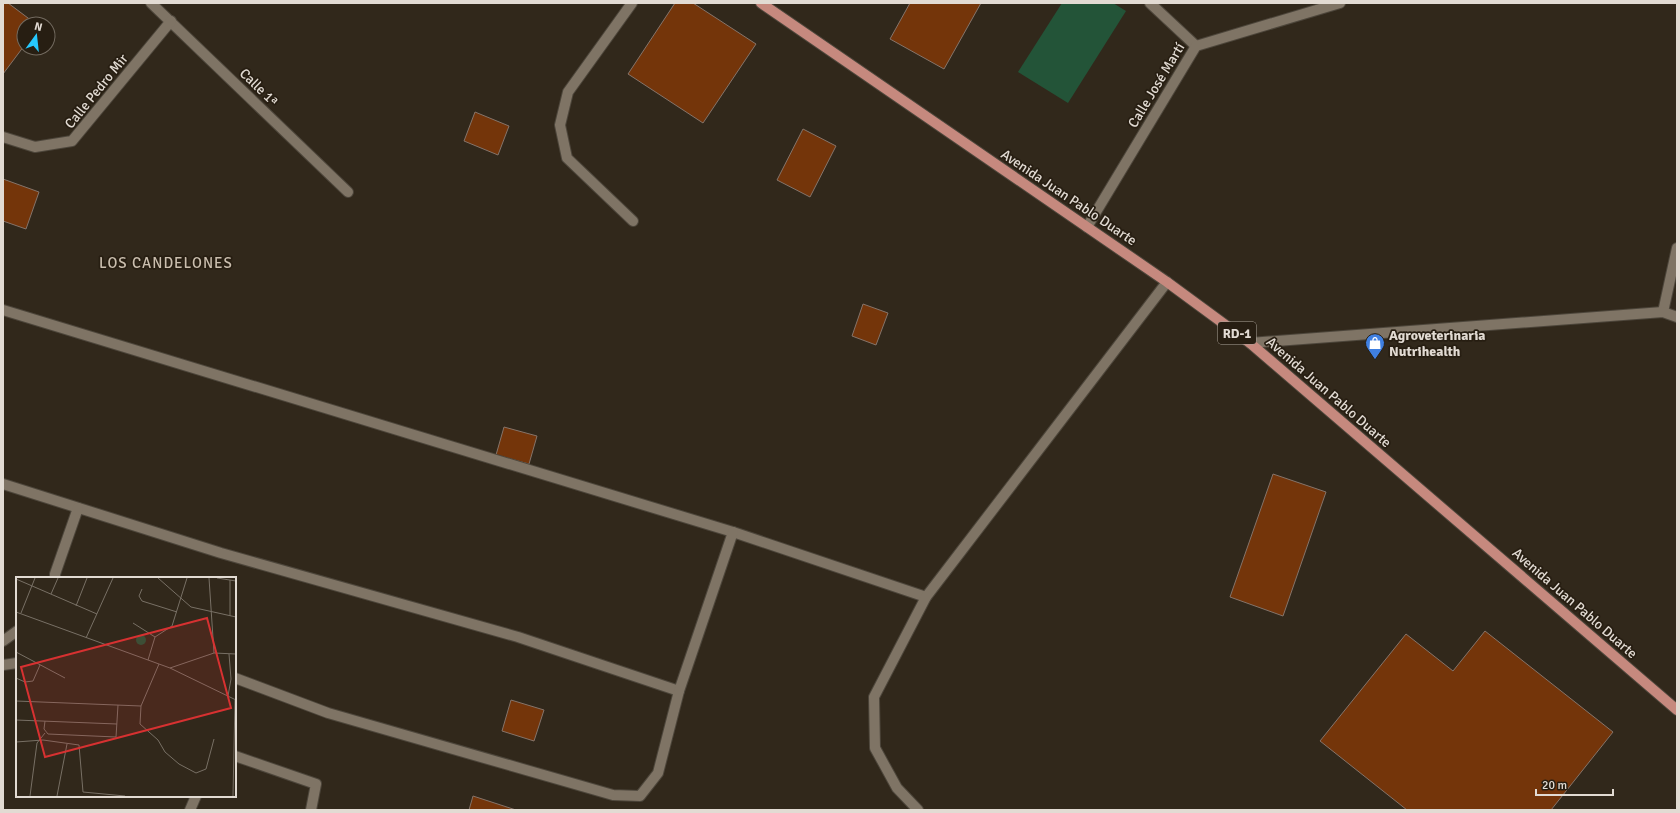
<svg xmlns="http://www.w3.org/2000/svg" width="1680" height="813" viewBox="0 0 1680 813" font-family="Signika,sans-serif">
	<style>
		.green { fill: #235438 }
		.building { fill: #74350a; stroke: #85746a }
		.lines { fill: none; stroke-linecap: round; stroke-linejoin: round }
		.service-casing { stroke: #4d463b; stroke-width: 12 }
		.minor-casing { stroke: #4d463b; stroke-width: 12 }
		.primary-casing { stroke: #4d463b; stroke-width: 12 }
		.service { stroke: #7f7465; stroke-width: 10 }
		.minor { stroke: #7f7465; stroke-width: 10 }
		.primary { stroke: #c6897e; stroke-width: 10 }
		.labels { text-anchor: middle; stroke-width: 3.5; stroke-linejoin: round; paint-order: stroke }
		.shield { fill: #271e12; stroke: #aaa299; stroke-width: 1 }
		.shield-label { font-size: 13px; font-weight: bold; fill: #e2dbd3 }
		.street-label { font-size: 14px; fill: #e2dbd3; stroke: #271e12 }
		.poi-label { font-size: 14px; font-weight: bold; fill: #e2dbd3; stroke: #271e12; text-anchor: start }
		.neighbourhood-label { font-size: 15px; letter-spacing: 1px; fill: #cabeae; stroke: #271e12 }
		.inset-road { fill: none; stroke: #787065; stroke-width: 1 }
		.view { fill: #d73131; fill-opacity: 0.15; stroke: #d73131; stroke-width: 2 }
		.inset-edge { fill: none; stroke: #e2dbd3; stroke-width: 2 }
	</style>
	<rect width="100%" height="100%" fill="#31281b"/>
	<path class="green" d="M1062,3H1113L1126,11L1068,103L1018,72Z"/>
	<g class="building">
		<path d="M3,3H8L36,24H24V46L3,74Z"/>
		<path d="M675,3H693L756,44L703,123L628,74Z"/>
		<path d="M910,3H981L944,69L890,39Z"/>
		<path d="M475,112L509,126L498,155L464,141Z"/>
		<path d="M803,129L836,146L810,197L777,180Z"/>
		<path d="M3,179L39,192L26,229L3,221Z"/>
		<path d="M863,304L888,313L876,345L852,336Z"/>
		<path d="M504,427L537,436L529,464L496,455Z"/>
		<path d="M1273,474L1326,492L1283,616L1230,597Z"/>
		<path d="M1485,631L1613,732L1551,810H1407L1320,741L1406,634L1453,671Z"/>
		<path d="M511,700L544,710L534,741L502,731Z"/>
		<path d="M473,796L516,810H469Z"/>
	</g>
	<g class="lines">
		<g class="service-casing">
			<path id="service" d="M632,3L568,92L560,125L567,158L633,221"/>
		</g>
		<g class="minor-casing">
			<g id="minor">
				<path d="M151,3L348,192"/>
				<path d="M1150,3L1196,46"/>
				<path d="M3,137L35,147L72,141L171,21"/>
				<path d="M1087,227L1196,46L1340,3"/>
				<path d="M3,310L733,532L926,597"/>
				<path d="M1663,312L1677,248"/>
				<path d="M1250,343L1663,312L1677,317"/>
				<path d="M3,484L221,553L518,637L679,691"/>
				<path d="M55,578V574L78,508"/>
				<path d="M3,641L17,631"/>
				<path d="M3,665L17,663"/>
				<path d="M235,678L328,713L613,795L640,796L658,773L679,691L733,532"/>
				<path d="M235,756L316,784L311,810"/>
				<path d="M190,810L196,796"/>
				<path d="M918,810L897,788L875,748L874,697L926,597L1167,282"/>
			</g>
		</g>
		<g class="primary-casing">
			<path id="primary" d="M761,3L1167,282L1250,343L1677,710"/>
		</g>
		<use href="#service" class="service"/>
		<use href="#minor" class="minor"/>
		<use href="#primary" class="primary"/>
	</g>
	<defs>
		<g id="shop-pin" transform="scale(1)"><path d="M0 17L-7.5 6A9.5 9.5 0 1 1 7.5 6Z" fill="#3f7fe0" stroke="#271e12"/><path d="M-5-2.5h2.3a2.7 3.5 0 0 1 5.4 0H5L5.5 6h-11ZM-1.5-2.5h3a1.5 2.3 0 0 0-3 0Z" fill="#fff"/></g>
	</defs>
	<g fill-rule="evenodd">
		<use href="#shop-pin" x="1375" y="343"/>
	</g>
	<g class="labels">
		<rect class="shield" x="1218" y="322" width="38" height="22" rx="3"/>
		<g class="shield-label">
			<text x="1237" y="338">RD-1</text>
		</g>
		<g class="street-label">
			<text transform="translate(1156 85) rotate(-59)" y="5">Calle José Martí</text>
			<text transform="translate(259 87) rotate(44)" y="5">Calle 1ª</text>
			<text transform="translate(96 91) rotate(-51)" y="5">Calle Pedro Mir</text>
			<text transform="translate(1069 197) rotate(34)" y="5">Avenida Juan Pablo Duarte</text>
			<text transform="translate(1329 392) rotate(41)" y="5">Avenida Juan Pablo Duarte</text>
			<text transform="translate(1575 603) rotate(41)" y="5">Avenida Juan Pablo Duarte</text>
		</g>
		<g class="poi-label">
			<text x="1389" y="340">Agroveterinaria<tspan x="1389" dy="16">Nutrihealth</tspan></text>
		</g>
		<g class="neighbourhood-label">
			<text x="166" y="268">LOS CANDELONES</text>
		</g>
	</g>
	<g transform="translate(16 577)">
		<rect width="220" height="220" fill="#31281b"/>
		<path d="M120 63a5 5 0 1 1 10 0a5 5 0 1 1-10 0Z" fill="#235438"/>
		<path class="inset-road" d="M142,1L175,30L220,40M193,1L198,76M201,1L220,4M0,2L81,37M214,3V39M126,12L123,19L126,24L161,35M35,17L42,1M60,29L71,1M0,35L154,91L220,123M5,36L19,1M117,46L139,60M70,61L97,1M0,75L49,101M132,83L139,60L156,49L171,1M143,87L125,129L124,147L142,163L149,175L163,187L180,196L190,192L198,162M154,91L198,76L220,77M0,101L9,105L17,104L24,88M212,119L215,102L213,77M0,124L125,129M0,143L101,147M29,144L28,152L32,157L100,160L102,128M0,165L27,163L63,168L67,215L109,219M14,219L21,166L29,156M41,219L51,167M217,219L219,123"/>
		<path class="view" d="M191,41L215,131L29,180L5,90Z"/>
		<rect width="220" height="220" class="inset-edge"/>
	</g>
	<rect width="1680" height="813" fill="none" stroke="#e2dbd3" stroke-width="8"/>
	<g transform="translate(36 36) rotate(15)"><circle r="19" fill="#271e12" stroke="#726a5f"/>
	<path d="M0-3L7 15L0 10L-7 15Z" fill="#26c8fe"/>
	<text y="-6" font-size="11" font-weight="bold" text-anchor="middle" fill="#e2dbd3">N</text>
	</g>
	<path d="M1536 789v6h77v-6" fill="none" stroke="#e2dbd3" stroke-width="2"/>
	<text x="1542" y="789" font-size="12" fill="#e2dbd3" stroke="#271e12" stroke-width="3" paint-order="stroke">20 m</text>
</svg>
